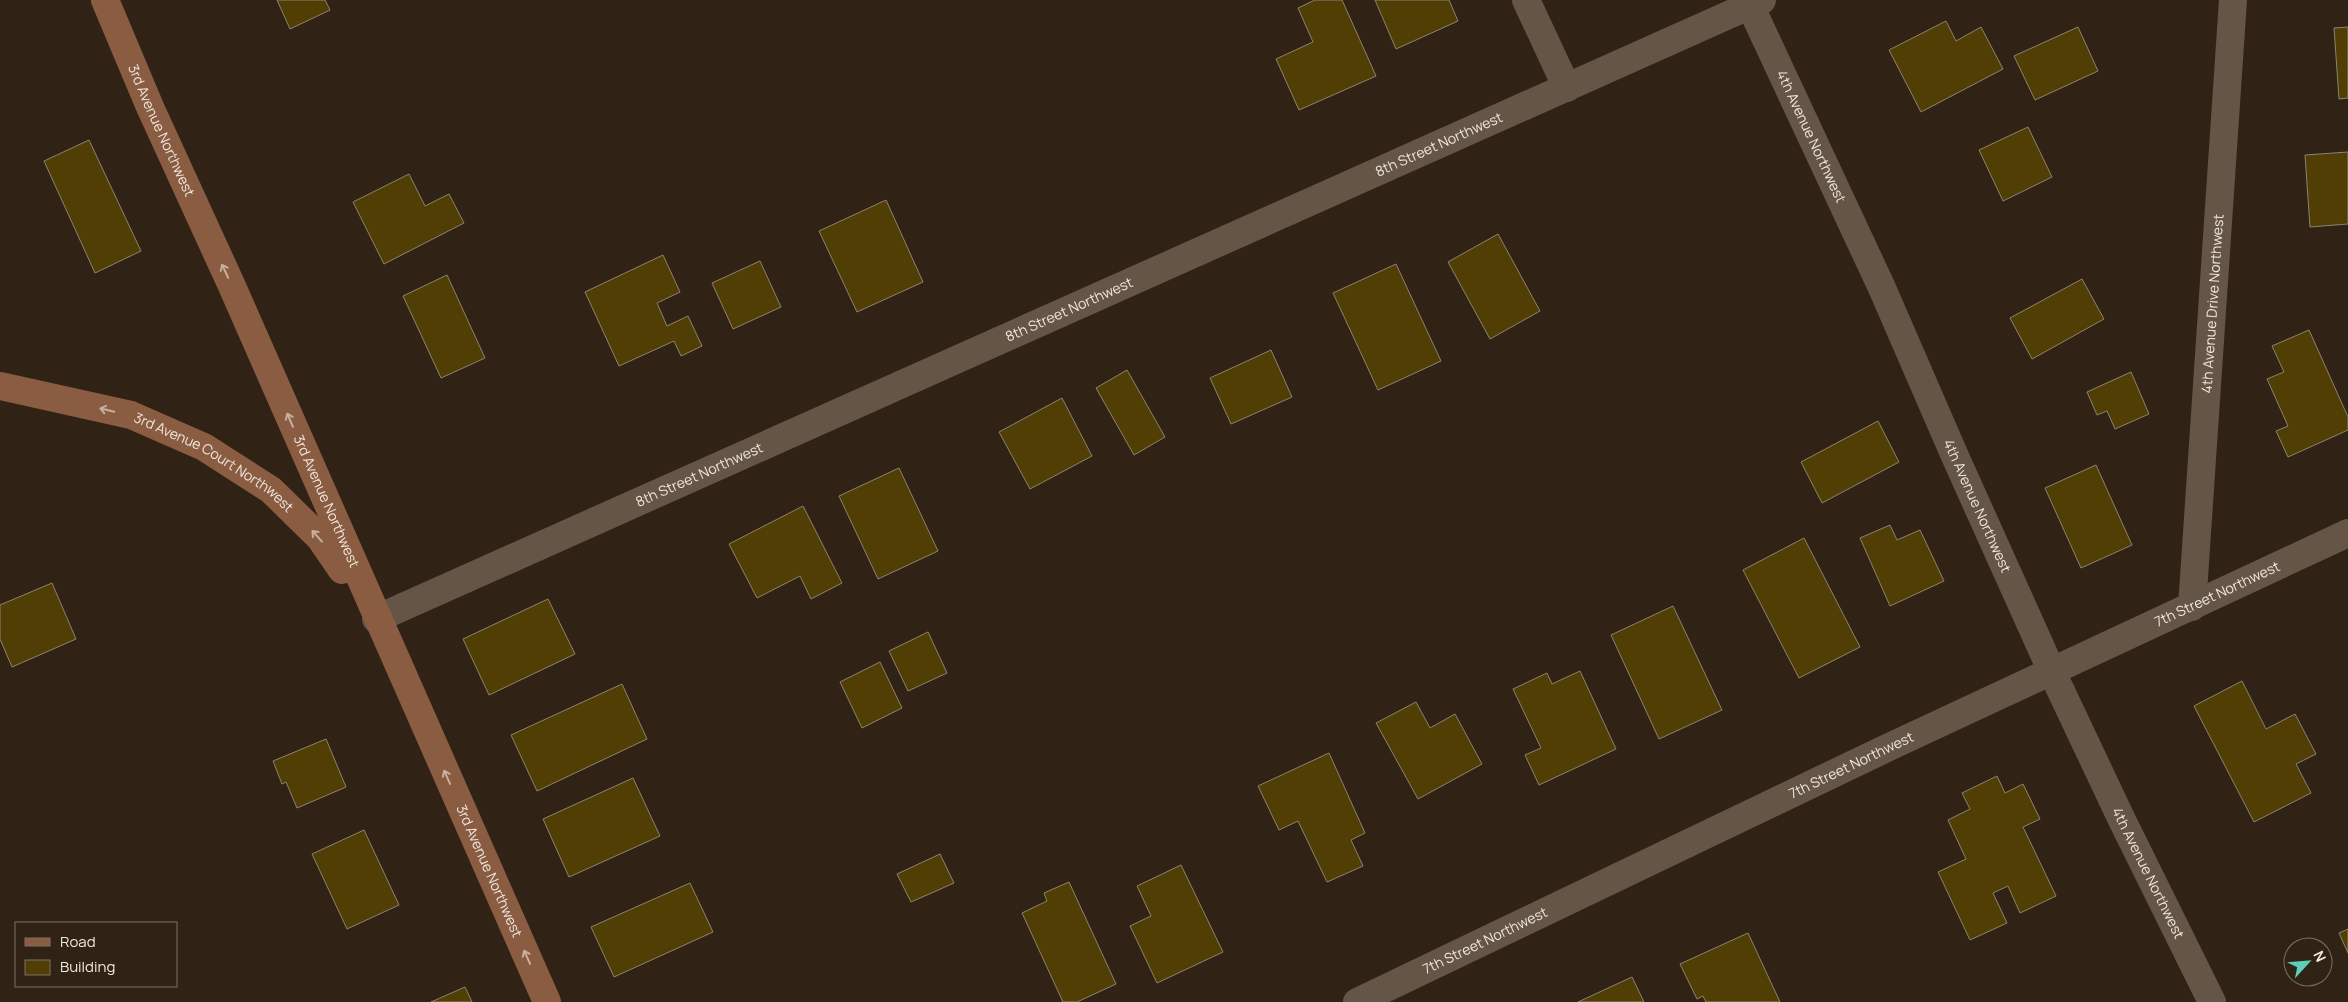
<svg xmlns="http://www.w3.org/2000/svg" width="2348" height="1002" viewBox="0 0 2348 1002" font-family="Manrope,sans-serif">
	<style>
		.building { fill: #503e04; stroke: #8b8470 }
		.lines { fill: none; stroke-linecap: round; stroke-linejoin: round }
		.minor { stroke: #645547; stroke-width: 28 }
		.secondary { stroke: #8a5c42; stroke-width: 28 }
		.oneway { stroke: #c7af9f }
		.labels { text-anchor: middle; stroke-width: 4.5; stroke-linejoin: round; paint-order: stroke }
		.street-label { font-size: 14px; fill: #efe6dd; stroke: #302316 }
	</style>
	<rect width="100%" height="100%" fill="#302316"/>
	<g class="building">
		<path d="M277,0H325L330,10L290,29Z"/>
		<path d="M1315,0H1342L1376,76L1299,110L1276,59L1313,42L1298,8Z"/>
		<path d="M1375,0H1449L1458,21L1396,49Z"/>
		<path d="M1946,21L1956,41L1981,27L2003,69L1921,112L1889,50Z"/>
		<path d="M2078,27L2098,71L2035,100L2014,56Z"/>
		<path d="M2348,27V98L2339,99L2334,28Z"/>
		<path d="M2028,127L2052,177L2003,201L1979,150Z"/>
		<path d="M89,140L141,251L95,273L44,161Z"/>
		<path d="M2348,152V224L2310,227L2305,155Z"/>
		<path d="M409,174L425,206L449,194L464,223L384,264L353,202Z"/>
		<path d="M886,200L923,282L857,312L819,231Z"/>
		<path d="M1498,234L1540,311L1490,339L1448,262Z"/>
		<path d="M663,255L680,292L657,303L667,326L688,316L702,346L681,356L674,341L619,366L585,292Z"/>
		<path d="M760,261L781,307L733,329L712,283Z"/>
		<path d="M1396,264L1441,361L1378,390L1333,293Z"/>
		<path d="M447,275L485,358L441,378L403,296Z"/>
		<path d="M2082,279L2104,319L2032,359L2010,318Z"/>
		<path d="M2309,330L2348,417V430L2288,457L2276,431L2288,426L2267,379L2284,372L2272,346Z"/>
		<path d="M1271,350L1292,397L1231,424L1210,378Z"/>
		<path d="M1127,370L1165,437L1134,455L1096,388Z"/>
		<path d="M2131,372L2149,414L2115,429L2107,411L2097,415L2087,392Z"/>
		<path d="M1062,398L1092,456L1030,489L999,432Z"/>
		<path d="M1878,421L1899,462L1822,503L1801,462Z"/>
		<path d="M2096,465L2132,545L2081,568L2045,488Z"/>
		<path d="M899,468L938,551L878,579L839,496Z"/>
		<path d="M803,506L842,583L811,599L800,576L757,598L729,544Z"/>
		<path d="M1890,525L1897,540L1920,530L1944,581L1890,606L1860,538Z"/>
		<path d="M1804,538L1860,647L1799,678L1743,570Z"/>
		<path d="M52,583L76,639L12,667L0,639V605Z"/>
		<path d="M548,599L575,654L489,695L463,639Z"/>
		<path d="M1673,606L1722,710L1659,739L1611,635Z"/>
		<path d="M928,632L947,673L908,691L889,651Z"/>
		<path d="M880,662L902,708L862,728L840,682Z"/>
		<path d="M1580,671L1616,749L1539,785L1525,755L1541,748L1513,689L1547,673L1552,684Z"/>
		<path d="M2242,681L2266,729L2295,714L2316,754L2296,764L2311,793L2254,822L2194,706Z"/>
		<path d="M622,684L647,739L537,791L511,735Z"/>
		<path d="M1416,702L1430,728L1455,714L1482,764L1418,799L1376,723Z"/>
		<path d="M326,739L346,787L297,808L286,782L282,784L273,761Z"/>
		<path d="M1329,753L1365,833L1351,840L1363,866L1327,882L1298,821L1279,830L1258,786Z"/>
		<path d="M1997,776L2005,793L2023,784L2040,819L2023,827L2056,896L2020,913L2008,886L1993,893L2007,923L1970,940L1938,872L1966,859L1948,820L1970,809L1962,793Z"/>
		<path d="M633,778L660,836L569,877L543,819Z"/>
		<path d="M364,830L399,905L347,929L312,854Z"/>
		<path d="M940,854L954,883L911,902L897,874Z"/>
		<path d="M1181,865L1223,952L1157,983L1130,926L1151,916L1137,886Z"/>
		<path d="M1069,882L1116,984L1077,1002H1063L1022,913L1047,901L1044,893Z"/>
		<path d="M690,883L713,932L614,977L591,927Z"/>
		<path d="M2348,929V953L2339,933Z"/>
		<path d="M1748,933L1780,1002H1706L1703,996L1697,999L1680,964Z"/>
		<path d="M1632,977L1644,1002H1578Z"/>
		<path d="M465,987L472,1002H431Z"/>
	</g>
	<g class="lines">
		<g class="minor">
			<path d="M1526,0L1567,88"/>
			<path id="s1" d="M1750,5L1882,288L1954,454L2052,672L2121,818L2212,1002"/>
			<path id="s2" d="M2192,607L2233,0"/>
			<path id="s3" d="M376,619L1762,0"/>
			<path id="s4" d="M1357,1002L1889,747L2348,533"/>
		</g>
		<g class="secondary">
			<path id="s5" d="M105,0L150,107L231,284L547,1002"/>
			<path id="s6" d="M0,386L131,415L204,447L271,490L320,538L342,570"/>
		</g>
	</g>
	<defs><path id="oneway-shaft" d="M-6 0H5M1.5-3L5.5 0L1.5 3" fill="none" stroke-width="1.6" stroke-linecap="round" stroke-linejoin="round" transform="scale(1.25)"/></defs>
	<g class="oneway">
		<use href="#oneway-shaft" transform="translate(225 271) rotate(-115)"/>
		<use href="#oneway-shaft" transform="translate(107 410) rotate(-167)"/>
		<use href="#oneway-shaft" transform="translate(290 420) rotate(-113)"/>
		<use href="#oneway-shaft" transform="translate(317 536) rotate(-132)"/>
		<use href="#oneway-shaft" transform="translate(447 777) rotate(-114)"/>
		<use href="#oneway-shaft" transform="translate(527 957) rotate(-114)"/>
	</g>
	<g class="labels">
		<g class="street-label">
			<text dy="5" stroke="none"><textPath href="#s5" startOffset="142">3rd Avenue Northwest</textPath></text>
			<text dy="5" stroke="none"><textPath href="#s1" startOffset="145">4th Avenue Northwest</textPath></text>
			<text dy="5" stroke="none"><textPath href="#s3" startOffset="1164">8th Street Northwest</textPath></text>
			<text dy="5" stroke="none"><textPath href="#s2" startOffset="304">4th Avenue Drive Northwest</textPath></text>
			<text dy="5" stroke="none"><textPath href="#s3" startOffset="759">8th Street Northwest</textPath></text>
			<text dy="5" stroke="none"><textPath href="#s6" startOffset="230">3rd Avenue Court Northwest</textPath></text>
			<text dy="5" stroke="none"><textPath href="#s3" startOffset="354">8th Street Northwest</textPath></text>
			<text dy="5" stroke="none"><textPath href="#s5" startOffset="548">3rd Avenue Northwest</textPath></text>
			<text dy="5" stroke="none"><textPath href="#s1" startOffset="550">4th Avenue Northwest</textPath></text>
			<text dy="5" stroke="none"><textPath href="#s4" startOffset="952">7th Street Northwest</textPath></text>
			<text dy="5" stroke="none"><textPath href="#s4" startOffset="548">7th Street Northwest</textPath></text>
			<text dy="5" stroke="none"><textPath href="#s5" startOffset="952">3rd Avenue Northwest</textPath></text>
			<text dy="5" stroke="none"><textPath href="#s1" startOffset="955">4th Avenue Northwest</textPath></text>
			<text dy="5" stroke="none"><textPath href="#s4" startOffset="142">7th Street Northwest</textPath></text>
		</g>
	</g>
	<rect x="15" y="922" width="162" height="65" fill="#302316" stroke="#7c7166"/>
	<rect x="25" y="938" width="25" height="8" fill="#8a5c42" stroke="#7c7166"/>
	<text x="60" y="947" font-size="15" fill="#efe6dd">Road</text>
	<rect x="25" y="960" width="25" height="15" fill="#503e04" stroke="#7c7166"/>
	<text x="60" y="972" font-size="15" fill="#efe6dd">Building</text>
	<g transform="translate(2308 962) rotate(64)"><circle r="24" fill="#302316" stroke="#7c7166"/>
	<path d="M0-4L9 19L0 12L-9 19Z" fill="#5cceba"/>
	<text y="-8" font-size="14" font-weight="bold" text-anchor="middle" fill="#efe6dd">N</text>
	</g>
</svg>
